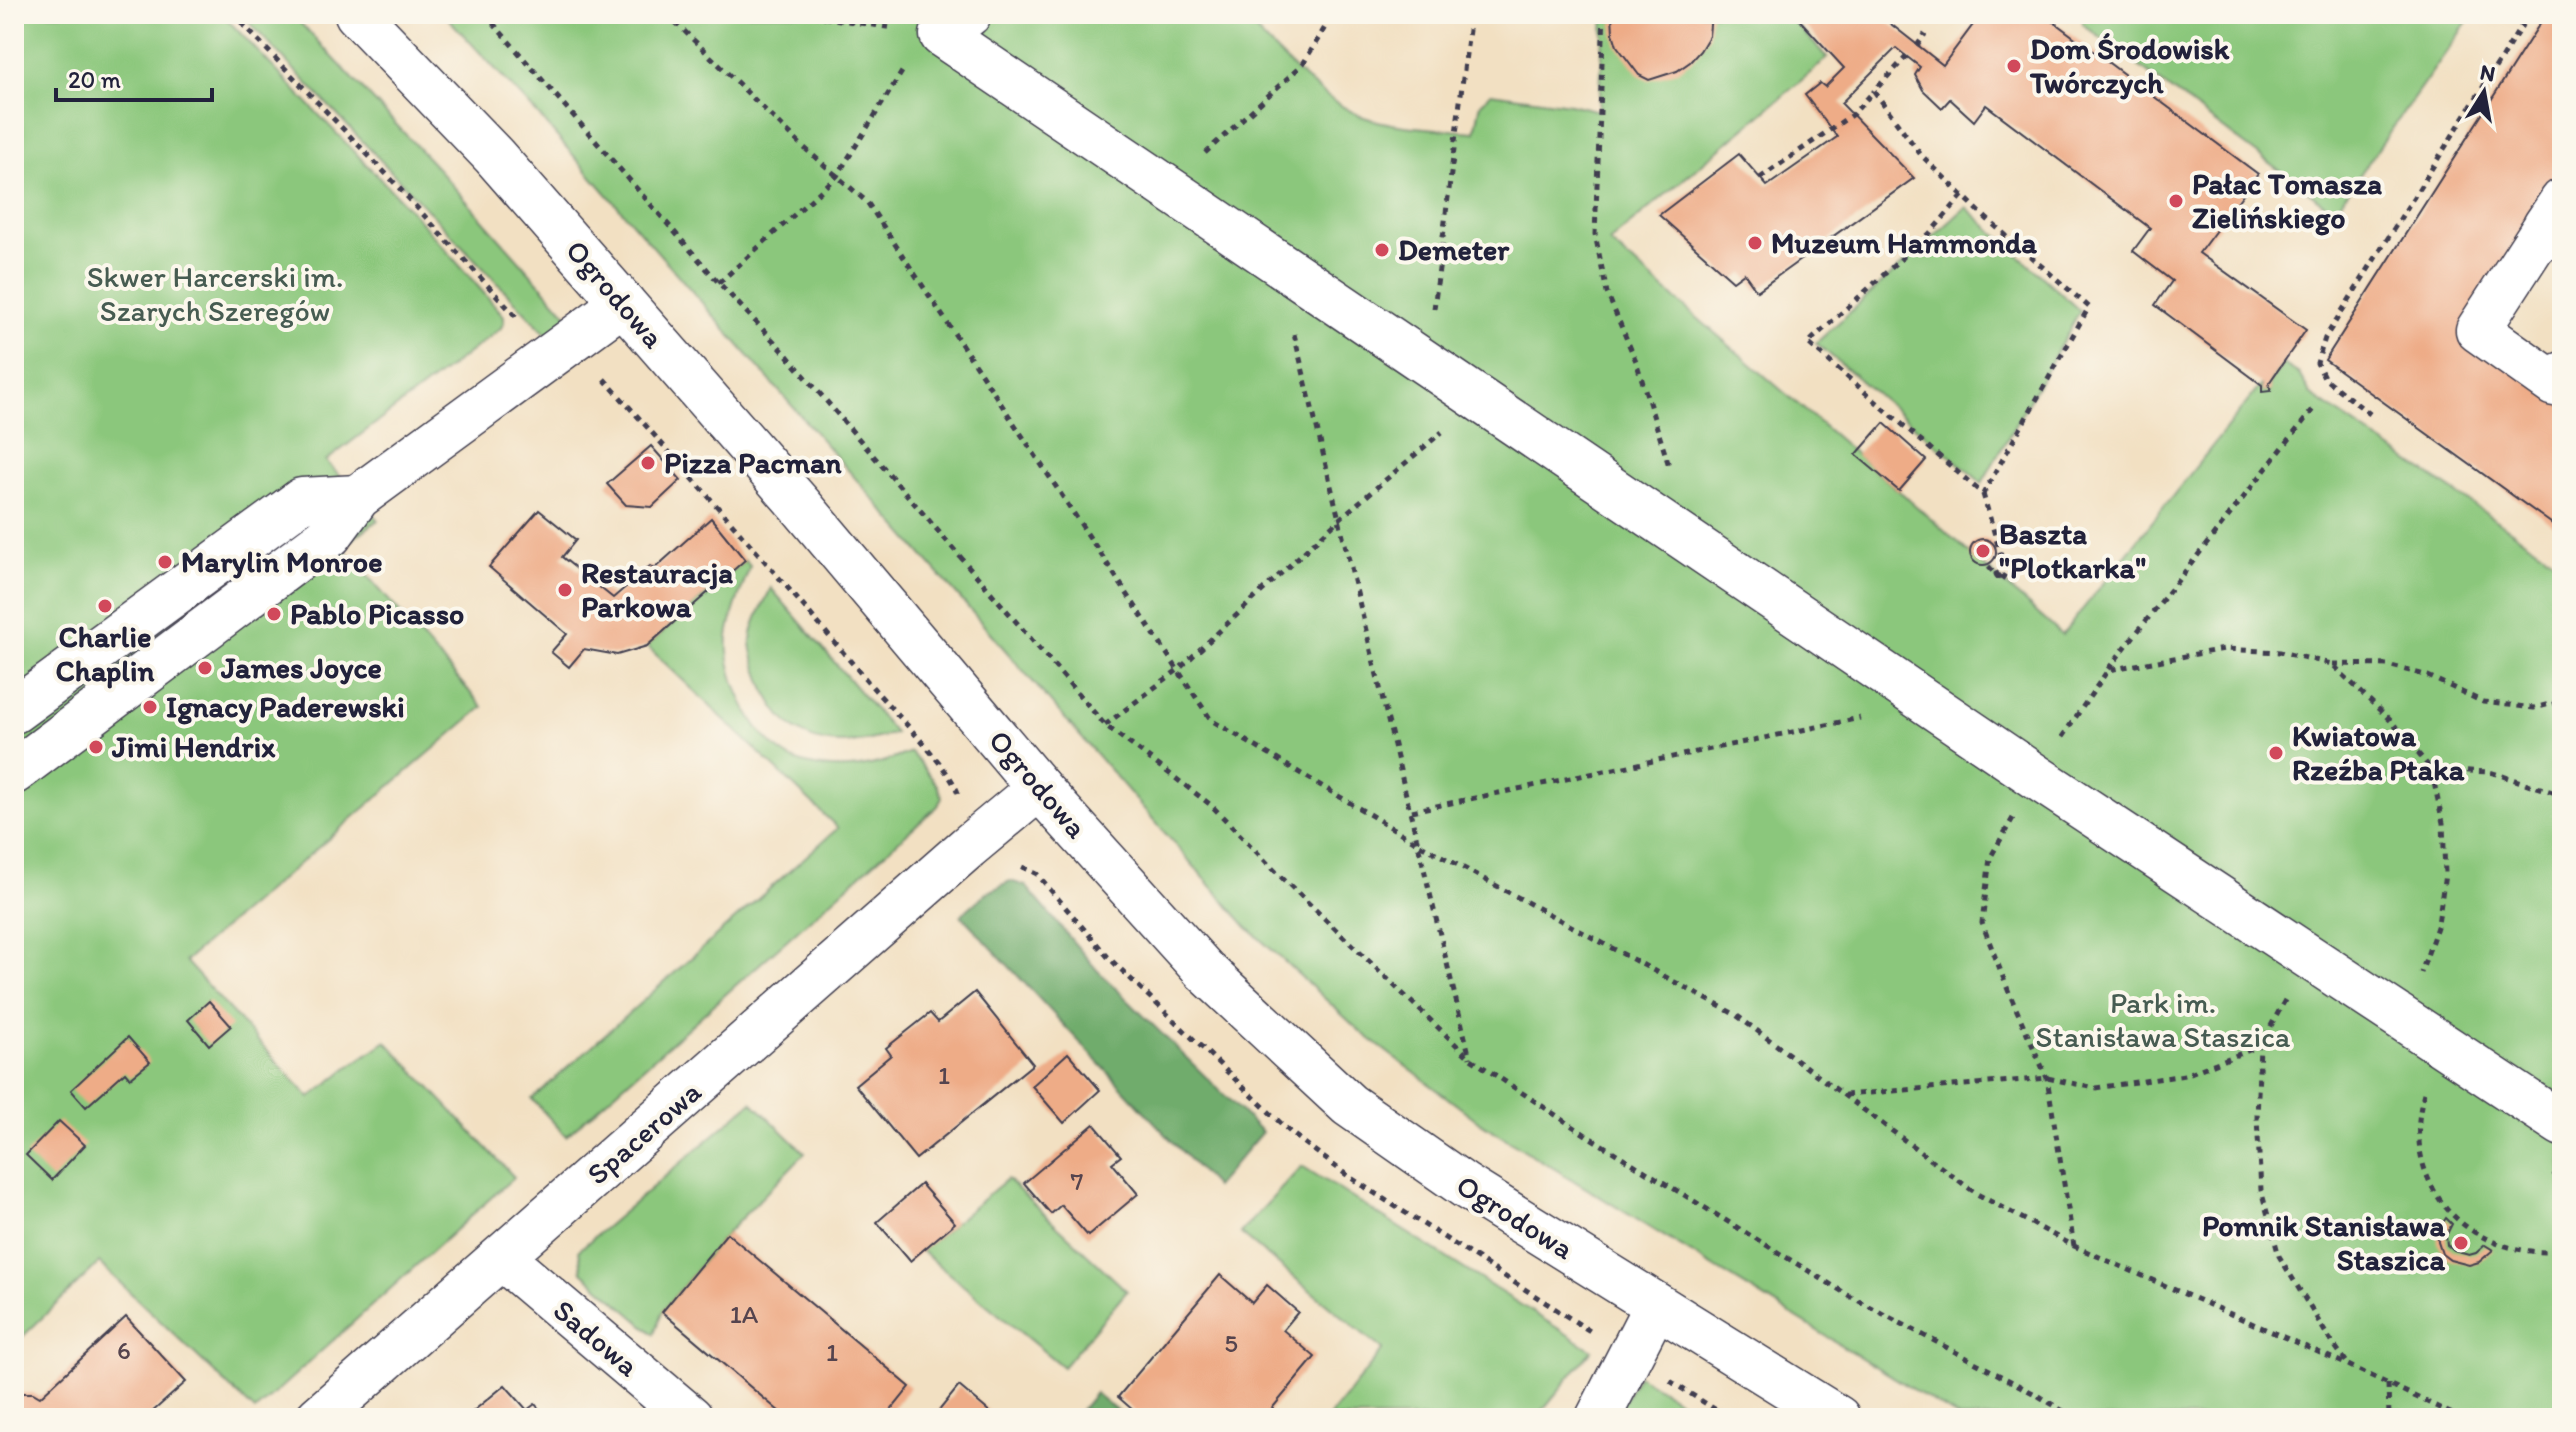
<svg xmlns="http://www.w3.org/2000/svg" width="2576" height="1432" viewBox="0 0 2576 1432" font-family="Itim,sans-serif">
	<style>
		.green { fill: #8bc77c; stroke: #56745c; stroke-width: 2 }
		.forest { fill: #70ac6c; stroke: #496754; stroke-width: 2 }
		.building { fill: #eeac87 }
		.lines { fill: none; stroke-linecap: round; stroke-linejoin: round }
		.minor-casing { stroke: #413e4f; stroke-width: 47 }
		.path { stroke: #413e4f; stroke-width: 5; stroke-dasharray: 6 6; stroke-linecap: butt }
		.minor { stroke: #fff; stroke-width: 44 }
		.poi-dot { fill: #d1495b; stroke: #fbf7ec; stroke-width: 3 }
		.labels { text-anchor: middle; stroke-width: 8; stroke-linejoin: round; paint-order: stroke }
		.number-label { font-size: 26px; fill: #55444e }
		.poi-label { font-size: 30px; font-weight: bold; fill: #22223b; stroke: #fbf7ec; text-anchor: start }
		.park-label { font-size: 30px; fill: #475c52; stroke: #fbf7ec }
		.street-label { font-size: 30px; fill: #22223b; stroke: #fbf7ec }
	</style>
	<rect width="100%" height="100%" fill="#fbf7ec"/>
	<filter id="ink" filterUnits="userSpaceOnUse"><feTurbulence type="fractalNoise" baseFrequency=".0125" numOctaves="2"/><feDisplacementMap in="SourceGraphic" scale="16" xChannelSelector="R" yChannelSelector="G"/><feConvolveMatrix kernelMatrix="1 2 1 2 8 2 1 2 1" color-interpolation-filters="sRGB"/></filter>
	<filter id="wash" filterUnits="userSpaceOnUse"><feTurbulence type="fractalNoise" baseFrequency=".006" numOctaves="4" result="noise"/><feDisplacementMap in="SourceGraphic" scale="32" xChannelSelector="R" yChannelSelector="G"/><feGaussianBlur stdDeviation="1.8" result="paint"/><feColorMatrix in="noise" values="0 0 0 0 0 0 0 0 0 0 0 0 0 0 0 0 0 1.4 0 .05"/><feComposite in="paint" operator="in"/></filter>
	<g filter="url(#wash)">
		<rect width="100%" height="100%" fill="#f2e0c2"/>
		<g class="green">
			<path d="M14,14H222L416,216L504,316V323L500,329L326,461L378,520L342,547L483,707L185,961L310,1098L347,1068L386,1041L514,1177L255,1411L99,1263L14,1345Z"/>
			<path d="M241,14H292L439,170L570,318L548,336Z"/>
			<path d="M444,14H1240C1271,47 1322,102 1364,117C1399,129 1439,128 1475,132L1481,103L1491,93L1570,104L1599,111L1604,14H1786L1828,58L1609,242L1899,491L2062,635L2261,385L2262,392L2270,391L2269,383L2283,364L2299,374L2310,394L2562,565V1418H1959L1482,1124L1362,1033L1247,927L539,116Z"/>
			<path d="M2082,14H2473L2337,207H2329L2082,24Z"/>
			<path d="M1966,207L2080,311L1982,483L1816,343Z"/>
			<path d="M745,560L750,566C742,589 731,613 728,637C724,680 759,750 802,763C841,774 875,767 911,752L937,785L942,797L938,806L923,819L566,1136L532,1099L838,828L647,646Z"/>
			<path d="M771,588L895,733C833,754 783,745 760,677C756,666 751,653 751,641C752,623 764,604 771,588Z"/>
			<path d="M752,1102L805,1153L727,1233L662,1312L654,1334L582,1272L579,1250Z"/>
			<path d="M1302,1166L1592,1350L1536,1418H1328L1383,1350L1240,1233Z"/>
			<path d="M1007,1179L1127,1291L1063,1367L921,1251Z"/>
			<path d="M1638,1375L1707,1418H1615Z"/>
		</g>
		<g class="forest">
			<path d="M1010,881L1026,886L1097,970L1262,1132L1215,1187L961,915L985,894Z"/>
			<path d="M1095,1393L1126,1418H1074Z"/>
		</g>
		<g id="blocks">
			<g class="building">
				<path d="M1612,14H1711L1709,36L1700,51L1690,62L1677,71L1649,80L1639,75L1617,46L1613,33Z"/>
				<path d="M1794,14H1878L1943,65L1981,14H2043L2258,174L2199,253L2306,330L2269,383L2271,391L2262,392V385L2155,305L2172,281L2133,251L2150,228L1986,105L1974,121L1950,99L1942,108L1923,90L1915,75L1920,67L1896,48L1841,103L1914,178L1757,291L1744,273L1733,281L1659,215L1739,154L1767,186L1837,137L1805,95L1820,83L1825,87L1844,68Z"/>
				<path d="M2546,14H2562V201L2478,330L2562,391V531L2325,360Z"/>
				<path d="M1884,423L1926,460L1899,491L1856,455Z"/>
				<path d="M651,446L681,480L652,507L626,505L607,484Z"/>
				<path d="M539,510L576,540L562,557L613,598L650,566L654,569L711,518L745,560L647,646L617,655L584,649L569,667L551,652L567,634L489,567Z"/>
				<circle cx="1983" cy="552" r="13"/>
				<path d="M975,992L1033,1064L916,1159L855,1085L891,1055L886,1048L930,1013L938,1022Z"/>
				<path d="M209,1001L231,1026L209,1045L188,1020Z"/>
				<path d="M128,1037L150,1062L130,1078L125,1072L86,1107L71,1090Z"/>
				<path d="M1068,1053L1100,1090L1064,1123L1032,1086Z"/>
				<path d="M59,1121L85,1145L52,1180L26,1155Z"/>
				<path d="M1094,1124L1121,1156L1112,1163L1138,1194L1088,1236L1061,1205L1051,1214L1024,1183Z"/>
				<path d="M921,1184L955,1223L910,1261L877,1222Z"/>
				<path d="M2446,1218L2452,1224L2446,1236L2447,1245L2454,1251L2469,1255L2476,1253L2485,1245L2493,1250L2479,1262L2469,1265L2450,1260L2442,1254L2438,1242L2437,1231Z"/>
				<path d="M727,1233L910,1387L885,1418H787L662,1312Z"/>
				<path d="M1220,1275L1252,1303L1267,1285L1298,1312L1283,1330L1315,1357L1264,1418H1142L1118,1397Z"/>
				<path d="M126,1317L186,1382L151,1413L156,1418H14V1398L21,1393H33L40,1397Z"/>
				<path d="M505,1385L527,1410L535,1404L547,1418H465Z"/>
				<path d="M959,1386L997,1418H933Z"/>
			</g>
		</g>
	</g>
	<g filter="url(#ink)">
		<use href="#blocks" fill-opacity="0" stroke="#413e4f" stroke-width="2"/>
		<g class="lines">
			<g class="minor-casing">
				<g id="minor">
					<path d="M357,14L494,156L801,506L1039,788L1205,971L1349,1105L1465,1186L1838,1418"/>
					<path d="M969,14L942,35L2038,778L2562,1124"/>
					<path d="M2562,201L2545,226L2556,234L2554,237L2543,230L2478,330L2554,384L2562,374"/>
					<path d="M14,711L302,500L358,497"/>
					<path d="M14,772L330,535L358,497L623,303"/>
					<path d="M502,1258L691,1418"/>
					<path d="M318,1418L968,847L1039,788"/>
					<path d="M1598,1418L1656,1305"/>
				</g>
			</g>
			<g class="path">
				<path d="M233,14L391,179L519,320"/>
				<path d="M485,14L719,283L785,353L1105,725L1211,805L1277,873L1471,1059L1589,1137L1853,1298L2035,1394L2075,1418"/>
				<path d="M667,14L801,145L867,202L1211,720L1419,844L1736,1015L1977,1194L2074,1246L2348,1365L2461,1418"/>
				<path d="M800,14L893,28"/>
				<path d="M1604,14L1595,234L1607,293L1636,361L1669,466"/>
				<path d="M2054,23L2061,14"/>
				<path d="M1917,46L1925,34"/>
				<path d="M1907,56L1874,91L1921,155L1987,219L2089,307L1983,494L1808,343L1930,233L1963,195"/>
				<path d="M1205,153L1303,64L1333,14"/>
				<path d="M1760,178L1853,114L1874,91"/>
				<path d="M719,283L837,176L905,67"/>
				<path d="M1434,309L1471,14"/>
				<path d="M1294,334L1470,1058"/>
				<path d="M604,379C696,481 786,585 875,690C896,714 949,767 958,793"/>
				<path d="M2370,414L2325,379L2317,363L2325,338L2529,14"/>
				<path d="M1983,494L2006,573L2001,580C1999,578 1997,577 1996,574L2001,572L2002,575L1998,577L1987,565"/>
				<path d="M2333,664L2388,665L2428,676L2483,702L2534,708L2562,701"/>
				<path d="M2108,669L2314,408"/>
				<path d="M1105,725L1179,669L1337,521L1442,432"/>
				<path d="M2062,737L2108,670L2224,649L2280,652L2332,664L2392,722L2431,769L2443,823L2445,874L2438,924L2421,973"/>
				<path d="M2431,769L2490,772L2562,795"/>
				<path d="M1412,811L1860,718"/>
				<path d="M2013,818L1990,858L1982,923L2010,995L2047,1078L2074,1246"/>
				<path d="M1022,867L1037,874L1108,957L1290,1132L1348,1176L1590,1331"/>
				<path d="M2285,1000L2260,1046L2257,1118L2261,1190L2279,1256L2327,1335L2348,1364"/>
				<path d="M2424,1093C2398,1185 2469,1261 2562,1251"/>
				<path d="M1845,1095L2047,1078L2095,1088L2185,1075L2260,1046"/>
				<path d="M2553,1173L2562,1179"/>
				<path d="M1670,1381L1729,1418"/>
				<path d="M2388,1384L2389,1418"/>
			</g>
			<use href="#minor" class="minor"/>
		</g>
	</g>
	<g class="poi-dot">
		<circle cx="2014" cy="66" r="8"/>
		<circle cx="2176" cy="201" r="8"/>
		<circle cx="1755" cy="243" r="8"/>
		<circle cx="1382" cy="250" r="8"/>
		<circle cx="648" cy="463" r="8"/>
		<circle cx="1983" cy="551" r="8"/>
		<circle cx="165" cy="562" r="8"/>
		<circle cx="565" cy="590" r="8"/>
		<circle cx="105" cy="606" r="8"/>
		<circle cx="274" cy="614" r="8"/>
		<circle cx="205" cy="668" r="8"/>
		<circle cx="150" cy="707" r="8"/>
		<circle cx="96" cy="747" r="8"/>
		<circle cx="2276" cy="753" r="8"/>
		<circle cx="2461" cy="1243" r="8"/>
	</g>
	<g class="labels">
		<g class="number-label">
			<text x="944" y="1084">1</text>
			<text x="1077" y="1190">7</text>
			<text x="744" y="1323">1A</text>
			<text x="1231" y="1352">5</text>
			<text x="124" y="1359">6</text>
			<text x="832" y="1361">1</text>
		</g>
		<g class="poi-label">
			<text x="2030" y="59">Dom Środowisk<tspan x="2030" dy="34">Twórczych</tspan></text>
			<text x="2192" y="194">Pałac Tomasza<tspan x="2192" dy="34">Zielińskiego</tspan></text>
			<text x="1771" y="253">Muzeum Hammonda</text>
			<text x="1398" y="260">Demeter</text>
			<text x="664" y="473">Pizza Pacman</text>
			<text x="1999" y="544">Baszta<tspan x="1999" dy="34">"Plotkarka"</tspan></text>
			<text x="181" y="572">Marylin Monroe</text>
			<text x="581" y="583">Restauracja<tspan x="581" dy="34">Parkowa</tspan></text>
			<text x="290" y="624">Pablo Picasso</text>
			<text x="105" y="647" text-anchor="middle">Charlie<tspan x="105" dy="34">Chaplin</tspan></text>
			<text x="221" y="678">James Joyce</text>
			<text x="166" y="717">Ignacy Paderewski</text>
			<text x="2292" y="746">Kwiatowa<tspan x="2292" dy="34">Rzeźba Ptaka</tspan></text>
			<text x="112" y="757">Jimi Hendrix</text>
			<text x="2445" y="1236" text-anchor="end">Pomnik Stanisława<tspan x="2445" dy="34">Staszica</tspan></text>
		</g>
		<g class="park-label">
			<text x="215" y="287">Skwer Harcerski im.<tspan x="215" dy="34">Szarych Szeregów</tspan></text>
			<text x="2163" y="1013">Park im.<tspan x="2163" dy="34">Stanisława Staszica</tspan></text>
		</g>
		<g class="street-label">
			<text transform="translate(615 294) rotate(49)" y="10">Ogrodowa</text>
			<text transform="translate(1038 784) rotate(49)" y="10">Ogrodowa</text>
			<text transform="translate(644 1133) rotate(-41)" y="10">Spacerowa</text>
			<text transform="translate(1515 1217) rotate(32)" y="10">Ogrodowa</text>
			<text transform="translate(596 1338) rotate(40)" y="10">Sadowa</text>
		</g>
	</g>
	<rect width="2576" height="1432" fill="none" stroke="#fbf7ec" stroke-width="48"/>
	<g transform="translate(2484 92) rotate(11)" stroke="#fbf7ec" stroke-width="6" paint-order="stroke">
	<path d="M0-6L14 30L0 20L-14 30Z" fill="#22223b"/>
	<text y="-12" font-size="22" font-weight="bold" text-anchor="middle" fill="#22223b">N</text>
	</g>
	<path d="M56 88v12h156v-12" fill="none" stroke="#22223b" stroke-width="4"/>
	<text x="68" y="88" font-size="24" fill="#22223b" stroke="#fbf7ec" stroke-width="6" paint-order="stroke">20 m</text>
</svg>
